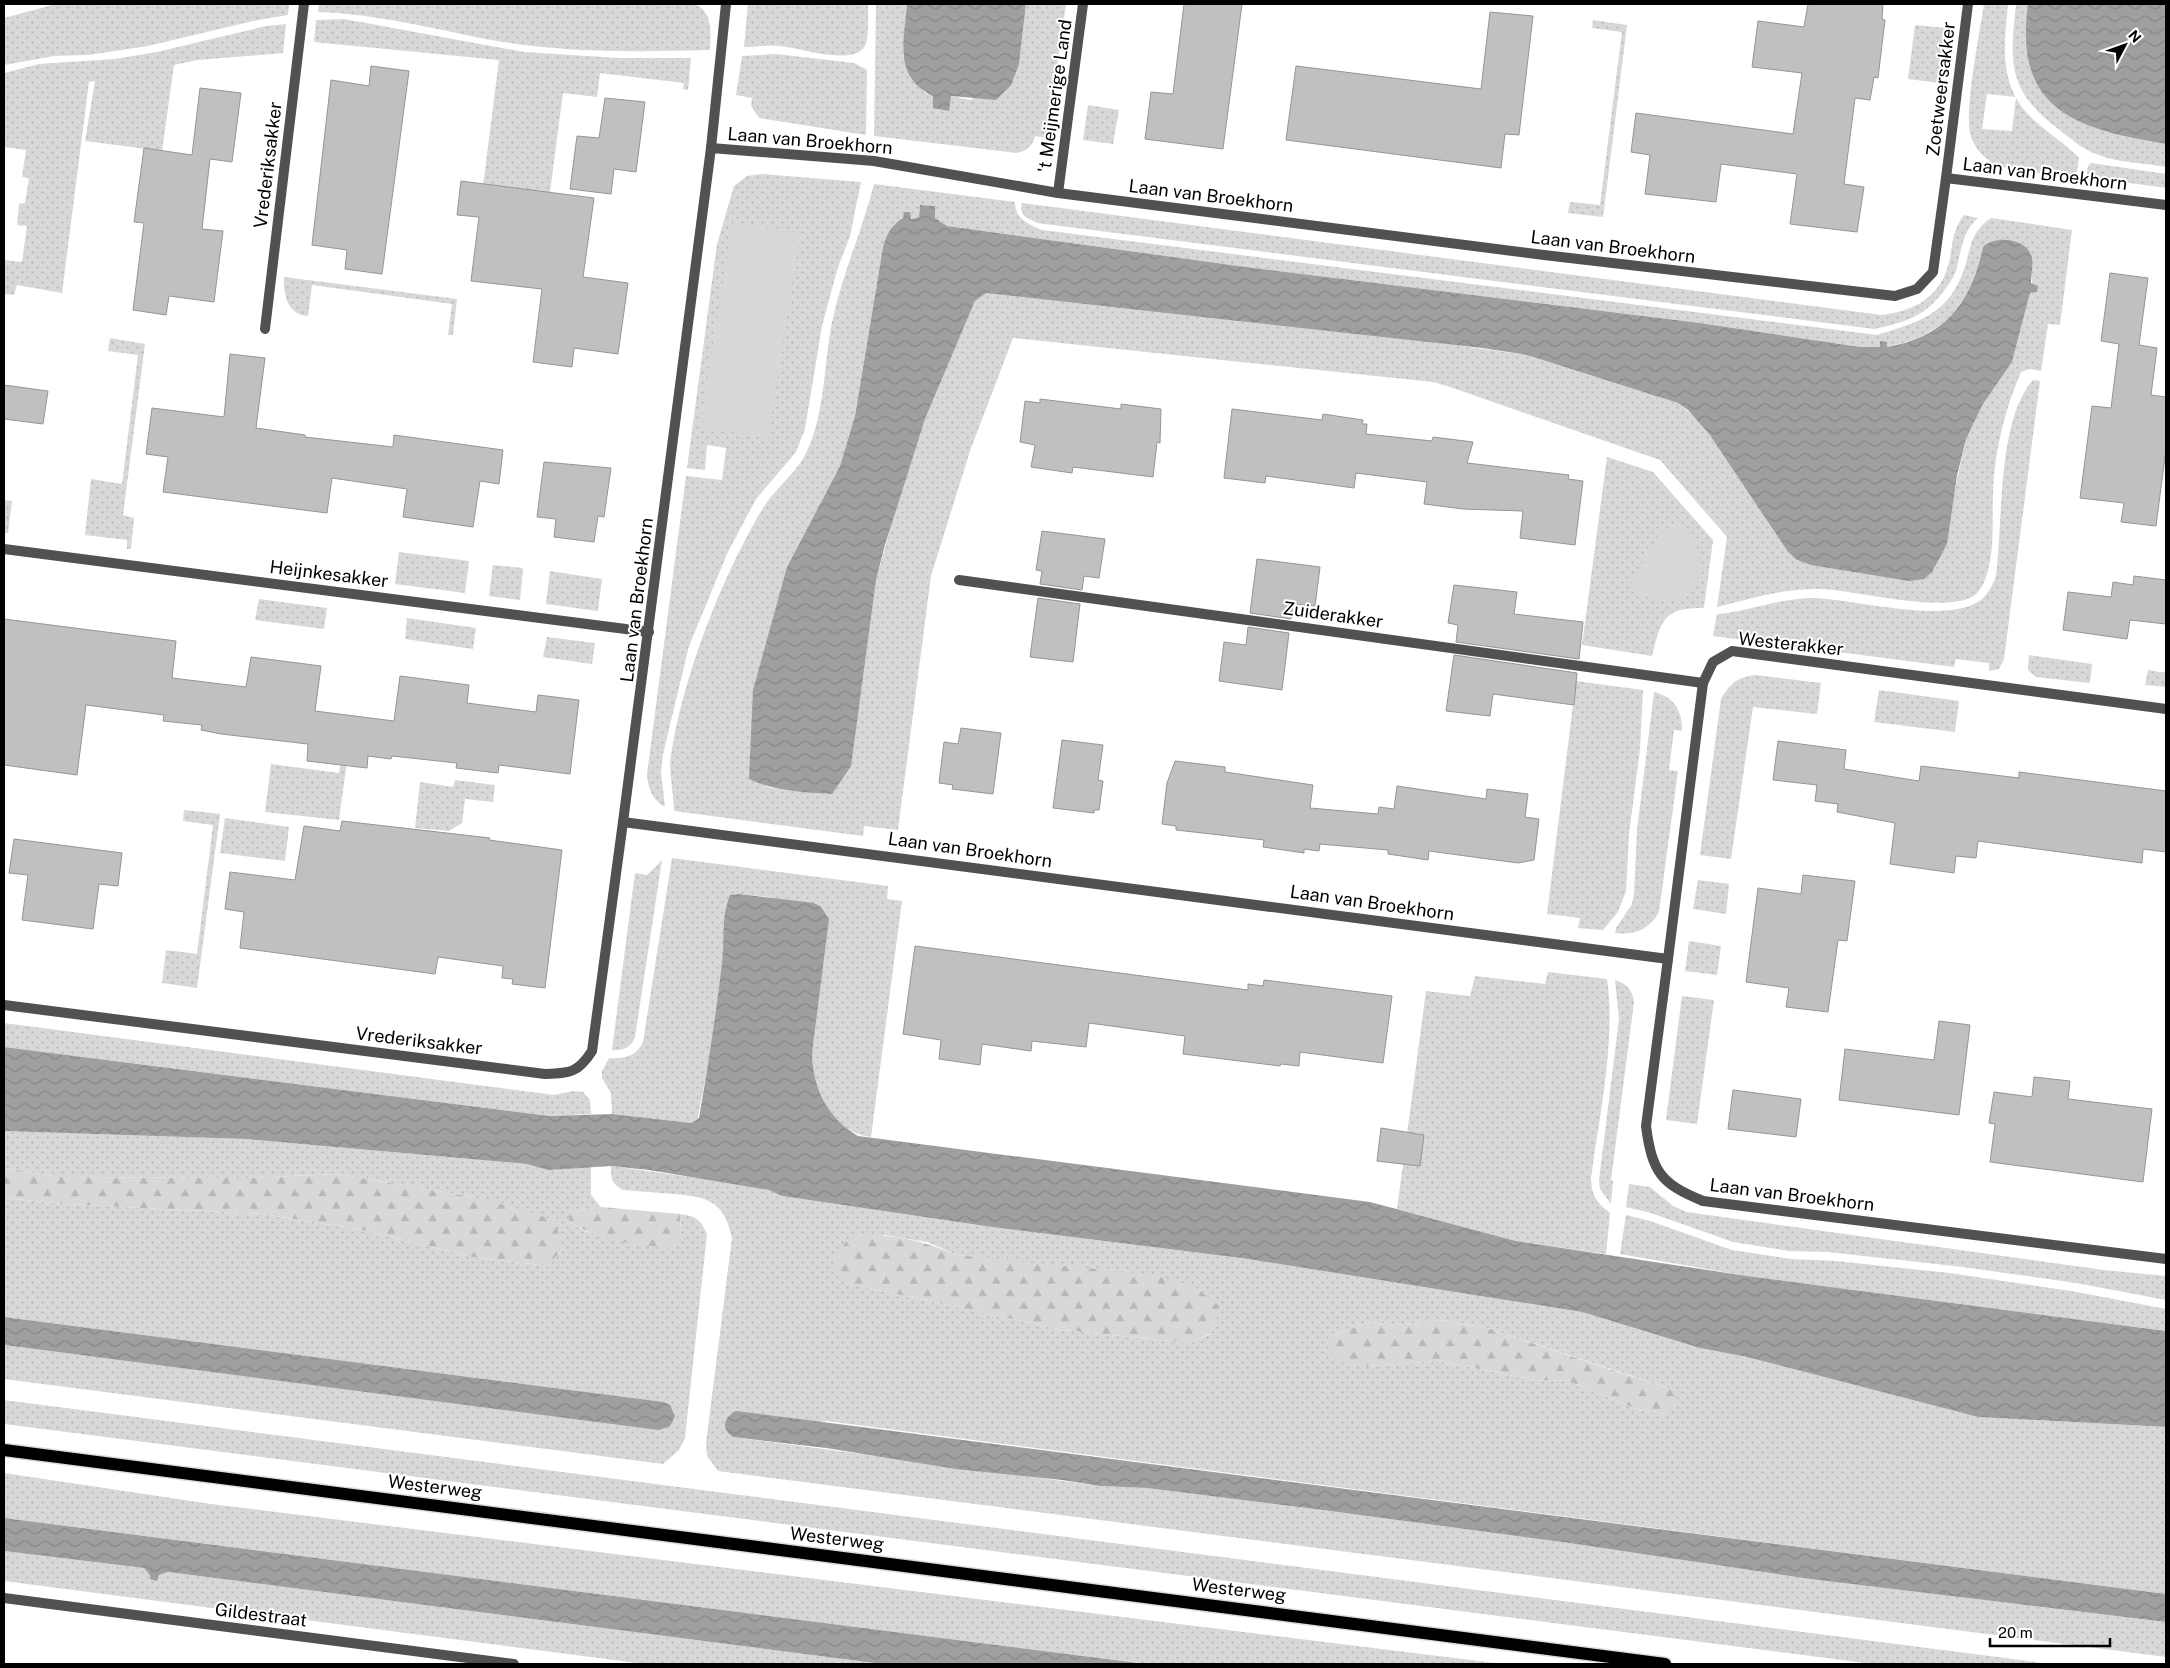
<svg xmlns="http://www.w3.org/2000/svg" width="2170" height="1668" viewBox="0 0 2170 1668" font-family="'Public Sans',sans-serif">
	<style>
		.grass { fill: url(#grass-dots); fill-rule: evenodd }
		.forest { fill: url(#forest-firs) }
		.green { fill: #d8d8d8 }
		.water { fill: url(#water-waves) }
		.building { fill: #c0c0c0; stroke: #959595 }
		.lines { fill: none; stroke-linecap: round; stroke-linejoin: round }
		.primary-casing { stroke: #dbdbdb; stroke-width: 15 }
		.minor { stroke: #515151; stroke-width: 10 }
		.primary { stroke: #000; stroke-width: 12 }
		.labels { text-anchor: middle; stroke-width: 4; stroke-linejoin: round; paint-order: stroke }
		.street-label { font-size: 18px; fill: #000; stroke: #fff }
	</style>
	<defs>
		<pattern id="grass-dots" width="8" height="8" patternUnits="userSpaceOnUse" patternTransform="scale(1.25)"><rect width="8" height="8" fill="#d8d8d8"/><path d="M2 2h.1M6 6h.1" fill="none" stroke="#b8b8b8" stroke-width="1.8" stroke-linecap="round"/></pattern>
		<pattern id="forest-firs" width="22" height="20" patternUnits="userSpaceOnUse" patternTransform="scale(1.25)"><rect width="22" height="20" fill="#d8d8d8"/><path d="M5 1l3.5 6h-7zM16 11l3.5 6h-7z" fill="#b8b8b8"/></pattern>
		<pattern id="water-waves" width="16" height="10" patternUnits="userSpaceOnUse" patternTransform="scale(1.25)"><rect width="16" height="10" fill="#9f9f9f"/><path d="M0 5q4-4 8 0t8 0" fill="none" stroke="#878787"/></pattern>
	</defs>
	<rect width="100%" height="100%" fill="#fff"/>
	<g class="grass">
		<path d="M56,4H289L288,15L253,21L148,46L88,55L54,56L4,65V18Z"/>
		<path d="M319,4H695C713,13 711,32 710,50C640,52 567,53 497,41C437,30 379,14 318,12Z"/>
		<path d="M748,4H868C868,14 869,39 865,46C853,67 799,47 779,46C768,45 756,47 744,47Z"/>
		<path d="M876,4H907L903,56L924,92L933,96L948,111L950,96L971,100L1019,64L1026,4H1066L1047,138L1035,136C1033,146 1026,151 1017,153L874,136Z"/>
		<path d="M1984,4H2008C2004,49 1998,88 2035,121C2049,134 2066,144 2079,158L2076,177C2055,174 2010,173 1993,163C1983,157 1975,148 1971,137C1963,114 1980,32 1984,4ZM1987,94L2016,97L2012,131L1982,129Z"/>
		<path d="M2016,4H2028L2026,41L2127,137L2166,144V167C2145,163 2119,163 2099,155C2083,150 2070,138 2057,128C2007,89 2010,63 2016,4Z"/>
		<path d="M344,19L524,52L618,58H691L688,90L683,89L684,83L600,73L597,97L563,93L548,207L478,225L499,60L314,42L316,20Z"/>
		<path d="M1593,20L1627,25L1603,217L1568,213L1570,202L1600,205L1622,32L1592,28Z"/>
		<path d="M286,24L283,53L198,60L174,65L162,151L85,141L95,81L89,82L62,293L17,285L14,295L4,294V260L22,262L27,226L17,225L19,204L25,203L29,178L22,177L26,150L4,147V73L39,64L115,59L157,52L266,26Z"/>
		<path d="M1915,25L1946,28L1940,83L1908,79Z"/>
		<path d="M776,54L854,63L867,70L866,135L759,118L751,106L752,98L736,95L742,56Z"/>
		<path d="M1088,105L1119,110L1113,144L1083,140Z"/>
		<path d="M2091,163L2166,174V188L2086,177L2088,166Z"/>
		<path d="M761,174L861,182L850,236L837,270L822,326L805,429L796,452L756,499L727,554L689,646L663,754L661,772L665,807C652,800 648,788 647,774L686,476L722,480L726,448L707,445L705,470L687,468L717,244L734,186L747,176Z"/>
		<path d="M874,184L1015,202C1015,219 1028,224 1042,230L1877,335C1915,323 1946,316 1962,275C1972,251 1967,235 1991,218L2072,230L2060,325L2048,324L2041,371L2029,369L2021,372C2005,409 1994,454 1993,493C1992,517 1994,539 1990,561C1988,572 1984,588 1975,595C1947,615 1856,590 1821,589C1785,588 1752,598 1717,607L1727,537L1660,460L1450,387L1433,382L1013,338L970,451L931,576L898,830L864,826L863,836L674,811C674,793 668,772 671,755C683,676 722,576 763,508C776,487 797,473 807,451C825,414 824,362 832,322C842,275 862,231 874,184ZM920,205L935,206V218L947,226L1246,267L1700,323L1860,347H1880V341L1886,347C1945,336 1970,304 1983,247L2018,242C2043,259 2024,270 2036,292L2030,293L2012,362L1983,404L1966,439L1951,508L1812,565L1797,560L1788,552C1755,506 1723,436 1678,403L1527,355L1431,342L986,292L975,301L925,419L904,480L876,580L791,791L766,787L787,567L840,466L855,416L883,247C896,220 890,222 919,217Z"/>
		<path d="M1022,203L1881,315C1912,312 1939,298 1948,266C1954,246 1950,234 1964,215L1978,218C1962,231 1961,252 1956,271C1954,277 1950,282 1946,288C1926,316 1907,322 1874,329L1037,223L1024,216L1021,209Z"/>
		<path d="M284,277L457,299L453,335H448L452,304L312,285L308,316C287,315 283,293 284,277Z"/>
		<path d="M110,338L145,344L123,515L134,518L131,549H127V540L85,535L91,479L122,484L138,355L108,351Z"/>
		<path d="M2033,380L2040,381L2004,659L1999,669L1989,671V663L1956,659L1954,667L1713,636L1717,614C1750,611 1780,598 1814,598C1854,599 1950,626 1982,599C1989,593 1993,584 1996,576C2003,523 1997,420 2033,380Z"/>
		<path d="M1607,457L1653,472L1713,540L1704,608C1663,607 1661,621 1652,656L1582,645Z"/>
		<path d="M4,500L12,501L8,533H4Z"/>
		<path d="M399,552L469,561L465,593L395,584Z"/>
		<path d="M493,565L523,568L520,600L489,596Z"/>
		<path d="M550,571L602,579L598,611L546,604Z"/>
		<path d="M259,599L327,608L324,629L255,620Z"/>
		<path d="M407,618L476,628L473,649L405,639Z"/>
		<path d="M547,637L595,643L592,664L543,657Z"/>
		<path d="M2029,655L2092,664L2090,683L2036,677L2028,670Z"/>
		<path d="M2148,670L2166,673V687L2145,685Z"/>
		<path d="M1756,675L1821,683L1817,714L1753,707L1731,859L1700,855L1721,699C1730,683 1738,677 1756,675Z"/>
		<path d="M1576,681L1643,690L1640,749L1629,834L1626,891L1618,912L1603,930L1578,928L1580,918L1547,914Z"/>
		<path d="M1879,690L1959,701L1955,732L1874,722Z"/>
		<path d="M1654,692C1673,696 1683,711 1682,731L1674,730L1669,770L1678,771L1659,912C1649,930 1635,935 1615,933L1616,928L1632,904L1634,894L1637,830Z"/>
		<path d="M346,717H353L339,820L265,812L271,764L339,773Z"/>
		<path d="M455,780L495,785L493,802L465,799L462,823L449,831L415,828L420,782L453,787Z"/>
		<path d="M184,810L220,814L197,988L162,983L166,950L197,954L213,825L183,821Z"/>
		<path d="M225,818L289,827L285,861L220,853Z"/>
		<path d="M672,858L888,886L887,899L902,901L871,1137C830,1132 813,1090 812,1053L770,897L739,894L730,895L726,904L724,947L714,1035L697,1121L692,1123L612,1114L611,1093L602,1078V1071L609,1058C624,1059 636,1057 643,1042Z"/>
		<path d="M662,860L635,1037C631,1048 622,1051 612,1050L635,873L647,875Z"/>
		<path d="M1698,880L1729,884L1726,914L1693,909Z"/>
		<path d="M1689,941L1721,946L1717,975L1685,971Z"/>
		<path d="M1548,972L1607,979C1616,1039 1599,1118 1591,1178C1591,1195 1597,1203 1610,1213L1606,1254L1516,1241L1397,1209L1426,991L1470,996L1475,976L1545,984Z"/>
		<path d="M1615,980C1627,984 1632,989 1634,1002L1611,1180L1613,1181L1611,1204L1600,1189L1599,1180L1619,1019Z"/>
		<path d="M1682,996L1714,1000L1697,1124L1666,1120Z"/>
		<path d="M4,1023L554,1095L573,1091L583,1092L590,1100L591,1114L549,1116L4,1047Z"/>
		<path d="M4,1131L246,1139L527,1164L548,1170L591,1166V1195L601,1207L568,1212L570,1223L587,1232L681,1237L680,1214C696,1216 701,1220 707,1234L685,1438L679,1450L663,1464L4,1379V1345L479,1406L675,1416L670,1405L664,1402L4,1317V1198L65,1204L262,1214L358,1229L472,1257L547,1266L563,1249L473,1197L338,1174L246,1178L59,1177L4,1168Z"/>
		<path d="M611,1166L705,1179L769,1190L782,1196L992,1227L1241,1258L1582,1312L1700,1348L1747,1357L1978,1417L2166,1427V1594L826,1421L733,1437L1100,1486L1147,1488L1315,1509L1569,1543L1810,1579L2166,1622V1657L718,1471L707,1456L706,1443L732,1238C724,1201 708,1197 674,1194C657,1193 640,1191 623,1190C611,1183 611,1179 611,1166ZM884,1235L927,1242L957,1255L1052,1266L1220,1306L1211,1334L1189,1343L1063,1330L845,1283ZM1442,1320L1487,1328L1671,1389L1670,1415L1639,1410L1568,1381L1535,1380L1438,1361L1368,1366L1332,1335L1370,1322L1395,1325Z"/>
		<path d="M1629,1184L1650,1187L1673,1206L1687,1212L2104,1270L2166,1276V1300L2076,1283L1963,1267L1828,1252L1789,1251L1733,1242L1651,1213L1626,1207Z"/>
		<path d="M1626,1215L1650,1221L1732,1250L1792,1259L1836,1261L1949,1273L2077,1292L2166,1309V1331L1747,1276L1620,1254Z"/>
		<path d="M4,1400L2051,1664H1873L4,1424Z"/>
		<path d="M4,1473L211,1504L1503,1664H1146L4,1518Z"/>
		<path d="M4,1551L144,1568L157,1580L159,1575L168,1572L882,1664H645L4,1581Z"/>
	</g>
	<g class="forest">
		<path d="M4,1168L59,1177L246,1178L338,1174L473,1197L528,1211L555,1221L563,1249L547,1266L472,1257L358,1229L262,1214L65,1204L4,1198Z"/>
		<path d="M601,1207L680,1214L681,1237L669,1248C632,1244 603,1241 570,1223L567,1212Z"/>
		<path d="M851,1235C892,1234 919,1239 957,1255L1154,1275L1193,1286L1220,1306L1212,1333L1189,1343L1063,1330L845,1283L833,1272L837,1254Z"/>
		<path d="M1441,1320L1487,1328L1603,1367L1671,1389L1678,1400L1670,1415L1639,1410L1568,1381L1535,1380L1438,1361L1368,1366L1341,1362L1328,1349L1332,1335L1370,1322L1395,1325Z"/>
	</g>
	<g class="green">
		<path d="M733,222L800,233L768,438L700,427Z"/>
		<path d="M1677,524C1681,525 1687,527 1690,531C1700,543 1703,583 1691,593C1682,601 1668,601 1657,602L1633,589L1631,581L1663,530Z"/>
	</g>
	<g class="water">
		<path d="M907,4H1026L1019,64L1011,85L996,100L951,96L949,111L933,108V96C893,76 904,42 907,4Z"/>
		<path d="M2028,4H2166V144C2077,129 2013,111 2028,4Z"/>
		<path d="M920,205L935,206V218L947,226L1246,267L1700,323L1860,347H1880V341L1887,342V347C1945,337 1971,303 1983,247C1995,235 2025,238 2031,255C2034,263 2031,275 2031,283L2038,286L2037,292L2030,293L2012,362L1983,404L1966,439L1957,476L1947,544L1932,572L1924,579L1909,581L1811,565L1797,560L1788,552L1710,435L1688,410L1678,403L1527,355L1482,348L986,293L975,301L925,419L885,545L876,580L851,766L832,794C802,792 776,792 749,779L753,690L787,567L840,466L855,416L883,247C887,234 891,225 903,218L904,212H910L911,219L919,217Z"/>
		<path d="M739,894L814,903L821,907L829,919L812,1053C813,1088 827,1118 858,1136L1370,1202L1516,1241L1747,1276L2166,1331V1427L1978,1417L1747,1357L1700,1348L1582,1312L1241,1258L992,1227L782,1196L769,1190L649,1170L611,1166L548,1170L527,1164L246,1139L4,1131V1047L549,1116L612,1114L692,1123L699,1118C708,1066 716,1015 722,963C725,941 721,914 730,895Z"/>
		<path d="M4,1317L664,1402L670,1405L675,1416L670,1426L659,1430L4,1345Z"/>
		<path d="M736,1411L2166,1594V1622L1810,1579L1569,1543L1315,1509L1147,1488L1100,1486L1062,1480L956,1469L826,1448L733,1437C721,1429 723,1418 736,1411Z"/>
		<path d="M4,1518L1146,1664H882L168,1572L159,1575L157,1581L150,1579V1575L144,1568L4,1551Z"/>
	</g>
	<g class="building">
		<path d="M1184,4H1242L1223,149L1145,139L1151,92L1173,94Z"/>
		<path d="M1808,4H1883L1882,19L1885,20L1878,78L1874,77L1870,100L1855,98L1844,184L1864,187L1857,232L1790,224L1797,174L1721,164L1716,202L1645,194L1650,155L1631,152L1636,113L1793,134L1802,73L1752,67L1758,21L1804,27Z"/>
		<path d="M1490,12L1533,16L1519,135L1505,134L1501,168L1286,140L1296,66L1481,89Z"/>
		<path d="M371,66L409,71L382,274L345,269L347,250L312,245L331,80L369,86Z"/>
		<path d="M200,88L241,93L232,162L210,159L202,229L223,231L214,302L169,296L166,315L133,310L144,223L134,222L144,148L192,155Z"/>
		<path d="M605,98L645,102L636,172L614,169L611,194L570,189L577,136L599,138Z"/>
		<path d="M461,181L594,198L583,277L628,283L618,354L574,348L572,367L533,362L542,289L471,281L479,217L457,215Z"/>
		<path d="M2110,273L2148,278L2139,345L2157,348L2151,395L2166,397V449L2156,526L2121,522L2124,503L2080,498L2092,406L2111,408L2119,344L2101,341Z"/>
		<path d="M230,354L265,358L256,428L305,435V437L393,447L394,435L503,450L499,484L480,481L473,527L403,517L407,489L332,478L327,513L163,492L168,457L146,454L152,408L224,417Z"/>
		<path d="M4,385L48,391L43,424L4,419Z"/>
		<path d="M1040,399L1121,409V404L1161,409L1160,443L1157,442L1153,477L1073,467L1072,473L1031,467L1035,445L1020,442L1025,401L1040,403Z"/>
		<path d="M1232,409L1322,420L1323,414L1363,420L1362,424H1367L1366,434L1432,441L1433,437L1473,442L1467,463L1569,475L1568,479L1583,481L1575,545L1520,538L1523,511L1463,509L1424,504L1427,482L1356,473L1354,488L1266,476L1265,483L1224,478Z"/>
		<path d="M544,462L611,468L604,517L598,516L594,542L554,537L556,519L537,517Z"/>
		<path d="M1042,531L1105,539L1099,578L1084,576L1082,590L1040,584L1042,571L1036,570Z"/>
		<path d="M1257,559L1320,567L1315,606L1293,604L1291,619L1250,613Z"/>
		<path d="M2134,576L2166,580V624L2130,620L2127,639L2063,630L2068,592L2111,597L2113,582L2133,585Z"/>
		<path d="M1454,585L1517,592L1514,614L1583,622L1579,659L1456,642L1458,625L1448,623Z"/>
		<path d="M1038,598L1080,604L1073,662L1030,657Z"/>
		<path d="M4,619L176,641L172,678L246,687L251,657L321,666L315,711L394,721L400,676L469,685L467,703L536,712L538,695L579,700L570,774L499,765L498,773L456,768L457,763L392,756L391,759L368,756L367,768L307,761L308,744L221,734L201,730L202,725L163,721L164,715L86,705L77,775L4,765Z"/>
		<path d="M1248,627L1289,633L1282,690L1219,681L1224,642L1246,645Z"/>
		<path d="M1454,655L1577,673L1574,705L1493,694L1490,716L1446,711Z"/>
		<path d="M961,728L1001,733L993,794L952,789L953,785L939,783L944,742L958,744Z"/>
		<path d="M1062,740L1103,745L1098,780L1103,781L1099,810H1094V813L1053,808Z"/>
		<path d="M1778,741L1846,750L1844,769L1919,781L1921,766L2019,778V772L2166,791V852L2143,849L2142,863L1978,841L1976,858L1956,856L1954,873L1890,864L1895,823L1837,812L1838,804L1815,801L1817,785L1773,780Z"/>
		<path d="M1175,761L1225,767V772L1313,785L1310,808L1378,814L1379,807L1394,809L1397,786L1486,799L1487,789L1528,794L1525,817L1539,819L1534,860L1518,863L1429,851L1428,860L1388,854V850L1320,844L1319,851L1304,849V853L1263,847L1264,840L1176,830V826L1162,824L1167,783Z"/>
		<path d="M342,821L490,838L489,840L562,850L545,988L512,984L513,979L502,978L503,966L438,957L435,974L240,948L244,912L225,909L230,872L295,880L304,826L340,831Z"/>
		<path d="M14,839L122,853L118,886L99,884L93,929L22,920L28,875L9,873Z"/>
		<path d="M1803,875L1855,881L1847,941L1838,940L1828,1012L1786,1007L1789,988L1746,982L1758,888L1801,894Z"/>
		<path d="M915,946L1248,990V984L1263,986L1264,980L1392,996L1383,1063L1300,1052L1299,1066L1281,1064L1280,1066L1183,1054L1185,1036L1089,1023L1086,1047L1032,1041L1031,1051L982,1044L980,1065L939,1059L941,1040L903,1034Z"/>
		<path d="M1939,1021L1970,1025L1959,1115L1839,1100L1845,1049L1934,1060Z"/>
		<path d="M2034,1077L2070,1081L2068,1099L2152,1109L2143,1182L1990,1162L1995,1124L1989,1123L1994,1092L2032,1097Z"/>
		<path d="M1733,1090L1801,1099L1796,1137L1728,1129Z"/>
		<path d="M1381,1128L1424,1135L1420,1166L1377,1161Z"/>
	</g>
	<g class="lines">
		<g class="primary-casing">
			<path id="primary" d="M4,1450L1665,1664"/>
		</g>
		<g class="minor">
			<path d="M711,148L726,4"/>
			<path d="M1946,178L1968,4"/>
			<path d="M1058,193L1083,4"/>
			<path d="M2166,205L1946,178L1933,272L1917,289L1895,296L1544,255L1058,193L874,161L711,148L623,822L1668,959L1646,1126C1652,1172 1661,1184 1703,1201L2166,1259"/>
			<path d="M265,329L304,4"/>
			<path d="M4,549L649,632"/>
			<path d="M959,580L1703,683"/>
			<path d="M1668,959L1703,683L1713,662L1732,651L2166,709"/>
			<path d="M4,1005L545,1074C570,1073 578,1073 592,1051L623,822"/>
			<path d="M4,1598L514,1664"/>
		</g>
		<use href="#primary" class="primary"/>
	</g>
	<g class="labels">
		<g class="street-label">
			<text transform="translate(1941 89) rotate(-83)" y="6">Zoetweersakker</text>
			<text transform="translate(1055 96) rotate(-82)" y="6">'t Meijmerige Land</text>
			<text transform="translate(810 141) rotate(5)" y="6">Laan van Broekhorn</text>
			<text transform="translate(268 165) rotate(-83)" y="6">Vrederiksakker</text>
			<text transform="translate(2045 174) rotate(7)" y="6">Laan van Broekhorn</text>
			<text transform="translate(1211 196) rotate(7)" y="6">Laan van Broekhorn</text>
			<text transform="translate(1613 247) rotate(7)" y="6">Laan van Broekhorn</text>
			<text transform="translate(329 574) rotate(7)" y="6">Heijnkesakker</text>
			<text transform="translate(637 600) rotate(-83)" y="6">Laan van Broekhorn</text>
			<text transform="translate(1333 615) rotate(8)" y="6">Zuiderakker</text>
			<text transform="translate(1791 644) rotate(6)" y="6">Westerakker</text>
			<text transform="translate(970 850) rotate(8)" y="6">Laan van Broekhorn</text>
			<text transform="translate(1372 903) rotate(8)" y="6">Laan van Broekhorn</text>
			<text transform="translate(419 1041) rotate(7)" y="6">Vrederiksakker</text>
			<text transform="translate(1792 1195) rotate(7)" y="6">Laan van Broekhorn</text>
			<text transform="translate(435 1487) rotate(7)" y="6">Westerweg</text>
			<text transform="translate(837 1539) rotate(7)" y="6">Westerweg</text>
			<text transform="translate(1239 1590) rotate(7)" y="6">Westerweg</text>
			<text transform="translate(261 1615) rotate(7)" y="6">Gildestraat</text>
		</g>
	</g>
	<rect width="2170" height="1668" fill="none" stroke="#000000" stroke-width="10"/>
	<g transform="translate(2125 45) rotate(49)" stroke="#ffffff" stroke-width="4" paint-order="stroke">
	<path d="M0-4L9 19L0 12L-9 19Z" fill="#000000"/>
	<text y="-8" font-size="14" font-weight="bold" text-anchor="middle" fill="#000000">N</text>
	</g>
	<path d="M1990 1638v8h120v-8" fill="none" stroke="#000000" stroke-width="2.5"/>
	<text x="1998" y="1638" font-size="15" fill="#000000" stroke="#ffffff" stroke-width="4" paint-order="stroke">20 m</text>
</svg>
